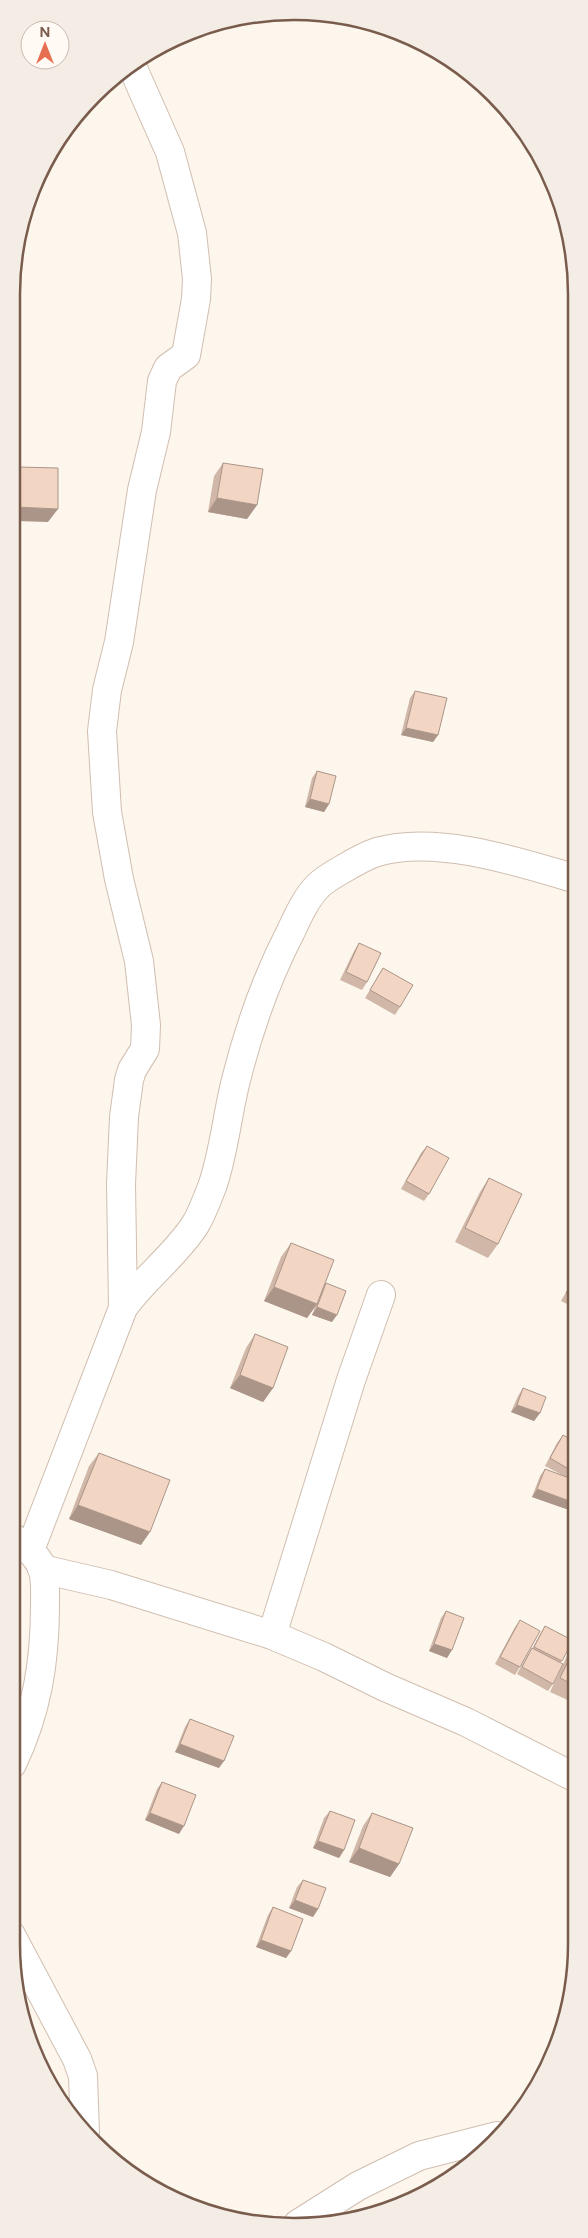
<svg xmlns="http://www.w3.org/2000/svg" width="588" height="2238" viewBox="0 0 588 2238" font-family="Figtree,sans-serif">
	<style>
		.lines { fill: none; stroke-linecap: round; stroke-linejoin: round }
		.minor-casing { stroke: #d1beb0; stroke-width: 30 }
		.minor { stroke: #fff; stroke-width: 28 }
		.wall { fill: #d1b7a8 }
		.shaded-wall { fill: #aa9588 }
		.building { fill: #f3d5c3; stroke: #aa9588 }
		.rim { fill: none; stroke: #7a5c4d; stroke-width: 2.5 }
	</style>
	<rect width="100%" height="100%" fill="#fdf6ec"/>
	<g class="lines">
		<g class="minor-casing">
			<g id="minor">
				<path d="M123,1308L121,1184L124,1117L129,1080L132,1070L145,1049L146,1025L139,961L119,879L107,812L102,731L107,690L119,642L142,490L156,432L162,381L168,368L186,355L196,299L197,279L192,233L170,152L131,64"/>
				<path d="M30,1550L123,1308C144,1278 175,1256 195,1225C202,1214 207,1199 212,1187C224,1153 227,1115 236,1080C249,1028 266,979 291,931C298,916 306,898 318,886C325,879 334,874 343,869C353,863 365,856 377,852C436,835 516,861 573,878"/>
				<path d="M42,1569L111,1585L272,1635L324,1657L385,1687L466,1722L572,1776"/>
				<path d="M272,1635L351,1380L381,1295"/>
				<path d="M12,1764C37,1712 45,1662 45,1605C45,1594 46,1577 42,1567C35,1553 25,1545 13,1538"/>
				<path d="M11,1935L77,2059L83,2076L85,2133"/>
				<path d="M298,2224L358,2186L419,2156L497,2136"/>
			</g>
		</g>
		<use href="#minor" class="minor"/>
	</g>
	<g class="wall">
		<path d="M223,463L257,505L247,519L208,512L214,476Z"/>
		<path d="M415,691L438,735L433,742L401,735L410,698Z"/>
		<path d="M317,771L329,804L324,812L305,807L312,778Z"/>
		<path d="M359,943L367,982L362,990L340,980L354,951Z"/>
		<path d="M383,968L400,1007L395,1015L365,998Z"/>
		<path d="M427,1146L429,1194L424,1201L401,1189L421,1153Z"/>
		<path d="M489,1178L498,1244L488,1258L455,1242L480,1192Z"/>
		<path d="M291,1243L323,1287L326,1283L332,1322L312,1315L315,1307L307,1318L264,1301L281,1257Z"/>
		<path d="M573,1280V1307L561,1301Z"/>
		<path d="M255,1334L273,1388L263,1402L230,1388L246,1348Z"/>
		<path d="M523,1388L540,1413L534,1421L511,1412L518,1396Z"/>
		<path d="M563,1435L572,1440V1511L532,1497L540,1476L545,1469L564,1476L545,1466L557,1443Z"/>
		<path d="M99,1453L141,1545L69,1519L89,1466Z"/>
		<path d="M446,1611L447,1658L429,1651L441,1618Z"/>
		<path d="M520,1620V1667L515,1675L495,1664L515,1627Z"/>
		<path d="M545,1626L562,1661L560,1663L553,1684L548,1691L517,1674L527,1656L532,1649L540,1634Z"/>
		<path d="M572,1645V1702L550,1692Z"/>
		<path d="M190,1719L219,1768L175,1752L185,1727Z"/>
		<path d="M162,1782L179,1834L145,1820L157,1789Z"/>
		<path d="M330,1811L344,1850L339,1858L313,1848L324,1818Z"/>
		<path d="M372,1813L399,1864L390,1877L349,1862L363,1826Z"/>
		<path d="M303,1880L318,1909L313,1917L289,1908L297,1887Z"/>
		<path d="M273,1907L291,1951L286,1958L256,1947L268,1915Z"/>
	</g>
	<g class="shaded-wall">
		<path d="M217,498L257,505L247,519L208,512Z"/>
		<path d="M16,507L58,509L48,522L16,521Z"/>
		<path d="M406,728L438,735L433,742L401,735Z"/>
		<path d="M310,799L329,804L324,812L305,807Z"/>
		<path d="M274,1287L317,1304L307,1318L264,1301Z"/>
		<path d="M317,1307L337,1315L332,1322L312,1315Z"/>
		<path d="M240,1375L273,1388L263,1402L230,1388Z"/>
		<path d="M517,1405L540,1413L534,1421L511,1412Z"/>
		<path d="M537,1489L572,1502V1511L532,1497Z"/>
		<path d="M78,1505L150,1532L141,1545L69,1519Z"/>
		<path d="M434,1644L452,1650L447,1658L429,1651Z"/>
		<path d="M180,1744L224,1761L219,1768L175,1752Z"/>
		<path d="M150,1813L184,1826L179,1834L145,1820Z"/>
		<path d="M318,1841L344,1850L339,1858L313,1848Z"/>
		<path d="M359,1848L399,1864L390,1877L349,1862Z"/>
		<path d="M295,1900L318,1909L313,1917L289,1908Z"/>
		<path d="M261,1940L291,1951L286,1958L256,1947Z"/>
	</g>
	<g class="building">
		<path d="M223,463L263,469L257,505L217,498Z"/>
		<path d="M17,467L58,468V509L16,507Z"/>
		<path d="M415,691L447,698L438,735L406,728Z"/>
		<path d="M317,771L336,776L329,804L310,799Z"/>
		<path d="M359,943L381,953L367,982L346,972Z"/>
		<path d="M383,968L413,985L400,1007L370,990Z"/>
		<path d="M427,1146L449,1158L429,1194L406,1181Z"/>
		<path d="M489,1178L522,1194L498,1244L465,1228Z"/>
		<path d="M291,1243L334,1260L317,1304L274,1287Z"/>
		<path d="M573,1282V1297L566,1293Z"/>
		<path d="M326,1283L346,1291L337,1315L317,1307Z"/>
		<path d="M255,1334L288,1347L273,1388L240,1375Z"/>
		<path d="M523,1388L546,1397L540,1413L517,1405Z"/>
		<path d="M563,1435L572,1440V1471L550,1458Z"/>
		<path d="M99,1453L170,1480L150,1532L78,1505Z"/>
		<path d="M545,1469L572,1479V1502L537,1489Z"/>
		<path d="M13,1521L20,1523L13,1542Z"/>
		<path d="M446,1611L464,1618L452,1650L434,1644Z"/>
		<path d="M520,1620L540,1631L520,1667L500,1657Z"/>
		<path d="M545,1626L572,1640V1642L562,1661L534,1647Z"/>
		<path d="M532,1648L563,1664L553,1684L522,1667Z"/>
		<path d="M572,1653V1684L560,1678Z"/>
		<path d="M190,1719L234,1736L224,1761L180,1744Z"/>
		<path d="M162,1782L196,1795L184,1826L150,1813Z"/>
		<path d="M330,1811L355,1820L344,1850L318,1841Z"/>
		<path d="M372,1813L413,1828L399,1864L359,1848Z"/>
		<path d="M303,1880L326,1888L318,1909L295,1900Z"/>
		<path d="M273,1907L303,1919L291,1951L261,1940Z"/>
	</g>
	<path d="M0 0H588V2238H0ZM294 20H294A274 274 0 0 1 568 294V1944A274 274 0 0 1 294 2218H294A274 274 0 0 1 20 1944V294A274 274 0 0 1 294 20Z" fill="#f4ede6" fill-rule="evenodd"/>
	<path class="rim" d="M294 20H294A274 274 0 0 1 568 294V1944A274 274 0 0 1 294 2218H294A274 274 0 0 1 20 1944V294A274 274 0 0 1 294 20Z"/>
	<g transform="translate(45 45)"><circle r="24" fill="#fffaf3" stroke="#cabbb1"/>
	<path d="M0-4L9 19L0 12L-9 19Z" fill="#e76f51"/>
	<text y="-8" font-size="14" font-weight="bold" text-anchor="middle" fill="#7a5c4d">N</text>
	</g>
</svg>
